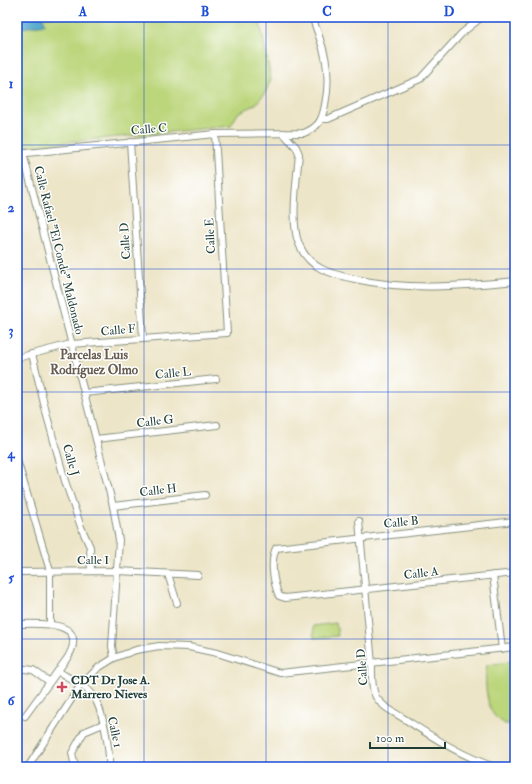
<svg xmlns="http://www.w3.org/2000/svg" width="532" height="784" viewBox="0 0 532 784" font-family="'IM FELL Double Pica',serif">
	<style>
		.green { fill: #bcd67b; stroke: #6e8a58 }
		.water { fill: #4da4ca; stroke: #36707f }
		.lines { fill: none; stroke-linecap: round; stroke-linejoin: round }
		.minor-casing { stroke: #86917e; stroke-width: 8 }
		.minor { stroke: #fff; stroke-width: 6 }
		.grid { fill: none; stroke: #1d4ed8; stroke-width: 1; stroke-opacity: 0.55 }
		.poi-dot { fill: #d1495b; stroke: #fff; stroke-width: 1.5 }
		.labels { text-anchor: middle; stroke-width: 3; stroke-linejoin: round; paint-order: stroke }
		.street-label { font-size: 12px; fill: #1f3d34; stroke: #fff }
		.poi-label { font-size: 12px; font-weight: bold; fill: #1f3d34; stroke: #fff; text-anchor: start }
		.neighbourhood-label { font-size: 13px; font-weight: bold; fill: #655b4f; stroke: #fff }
		.neatline { fill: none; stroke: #1d4ed8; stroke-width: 1.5 }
		.grid-label { font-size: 13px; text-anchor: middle; font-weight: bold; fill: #1d4ed8 }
	</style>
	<rect width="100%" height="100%" fill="#fff"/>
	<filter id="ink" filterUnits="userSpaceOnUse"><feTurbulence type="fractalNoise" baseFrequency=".025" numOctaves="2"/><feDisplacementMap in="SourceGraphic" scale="8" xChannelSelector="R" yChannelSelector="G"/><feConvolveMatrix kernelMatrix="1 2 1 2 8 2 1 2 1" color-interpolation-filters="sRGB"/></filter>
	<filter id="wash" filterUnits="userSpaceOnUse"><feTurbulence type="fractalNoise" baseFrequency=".012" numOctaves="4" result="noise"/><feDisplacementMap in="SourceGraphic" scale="16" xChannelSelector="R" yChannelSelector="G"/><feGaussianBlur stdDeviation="0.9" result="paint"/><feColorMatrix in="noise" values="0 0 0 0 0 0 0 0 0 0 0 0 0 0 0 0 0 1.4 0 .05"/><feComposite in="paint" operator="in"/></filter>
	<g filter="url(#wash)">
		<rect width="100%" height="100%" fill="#ede5c8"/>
		<g class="green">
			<path d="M17,17H259L271,79L265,93L255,105L238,113L231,126L17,147Z"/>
			<path d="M17,220L21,257L17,264Z"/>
			<path d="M336,623L338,636L314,638L313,626Z"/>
			<path d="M515,661V724H505C501,721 496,718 493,714C486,704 484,676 487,665Z"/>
		</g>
		<path class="water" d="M17,17H43L45,24L17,29Z"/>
	</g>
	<g filter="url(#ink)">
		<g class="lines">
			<g class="minor-casing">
				<g id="minor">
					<path d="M322,119H328L420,79L462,33L482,17"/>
					<path d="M283,133L296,147L299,154C297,177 290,224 299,244C309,269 331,274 355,279C409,291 461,286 515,281"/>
					<path d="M130,142L143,338"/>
					<path d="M23,153L113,506L119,540L112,646L114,658"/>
					<path d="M17,154L215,134L304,133C319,127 322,120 325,105C332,71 324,48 312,17"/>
					<path d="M32,354L47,416L65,481L81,527L90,547L91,571"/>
					<path d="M17,358L71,344L227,333L215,134"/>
					<path d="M84,393L216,379"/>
					<path d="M96,439L217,425"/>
					<path d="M17,460L50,571V624"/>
					<path d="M113,506L205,495"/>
					<path d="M359,521L372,664C372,674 371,687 376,697C382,707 394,712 403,718C433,737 461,756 495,767"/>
					<path d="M515,521L276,548C270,562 273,581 279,596L285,598L515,573"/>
					<path d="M17,572L117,571L198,575"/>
					<path d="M168,574L177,603"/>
					<path d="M493,575L502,649"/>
					<path d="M17,624C38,624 90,619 68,657L25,716"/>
					<path d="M17,668L33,670L50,682"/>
					<path d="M58,671C68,678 84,685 92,694C103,708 110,750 109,767"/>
					<path d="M28,767L80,686L98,668L114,658L136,650L159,646L189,647L217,653L280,673L515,647"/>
					<path d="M75,767L72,753L84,732L103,724"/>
				</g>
			</g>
			<use href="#minor" class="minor"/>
		</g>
	</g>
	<path class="grid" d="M144,17V767M266,17V767M388,17V767M17,145H515M17,269H515M17,392H515M17,515H515M17,639H515"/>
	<path class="poi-dot" d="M60 681h4v4h4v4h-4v4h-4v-4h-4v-4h4z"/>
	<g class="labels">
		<g class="street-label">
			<text transform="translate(149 129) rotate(-5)" y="4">Calle C</text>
			<text transform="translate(210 236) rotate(-93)" y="4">Calle E</text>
			<text transform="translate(125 241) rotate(-94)" y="4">Calle D</text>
			<text transform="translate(59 250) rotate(76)" y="4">Calle Rafael "El Conde" Maldonado</text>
			<text transform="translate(118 330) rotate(-5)" y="4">Calle F</text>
			<text transform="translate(173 373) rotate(-6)" y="4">Calle L</text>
			<text transform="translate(155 421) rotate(-7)" y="4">Calle G</text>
			<text transform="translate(71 460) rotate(74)" y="4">Calle J</text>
			<text transform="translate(158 490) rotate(-7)" y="4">Calle H</text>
			<text transform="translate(401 522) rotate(-6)" y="4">Calle B</text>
			<text x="93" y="564">Calle I</text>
			<text transform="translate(421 573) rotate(-7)" y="4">Calle A</text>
			<text transform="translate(362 667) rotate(-95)" y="4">Calle D</text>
			<text transform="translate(115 732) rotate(78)" y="4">Calle 1</text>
		</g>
		<g class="poi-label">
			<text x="71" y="684">CDT Dr Jose A.<tspan x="71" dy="14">Marrero Nieves</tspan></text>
		</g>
		<g class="neighbourhood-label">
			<text x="94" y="359">Parcelas Luis<tspan x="94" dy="15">Rodríguez Olmo</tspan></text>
		</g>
	</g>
	<rect width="532" height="784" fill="none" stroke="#fff" stroke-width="44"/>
	<path d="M370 742v6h75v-6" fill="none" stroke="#1f3d34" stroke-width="2"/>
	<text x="376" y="742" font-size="12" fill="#1f3d34" stroke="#ffffff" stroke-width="3" paint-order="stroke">100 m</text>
	<rect x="22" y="22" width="488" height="740" class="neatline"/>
	<g class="grid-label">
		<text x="83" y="16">A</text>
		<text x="205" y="16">B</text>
		<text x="327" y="16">C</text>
		<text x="449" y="16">D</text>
		<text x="11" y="88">1</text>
		<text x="11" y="212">2</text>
		<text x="11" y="335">3</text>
		<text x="11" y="458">4</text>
		<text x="11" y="582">5</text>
		<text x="11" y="705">6</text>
	</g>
</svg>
